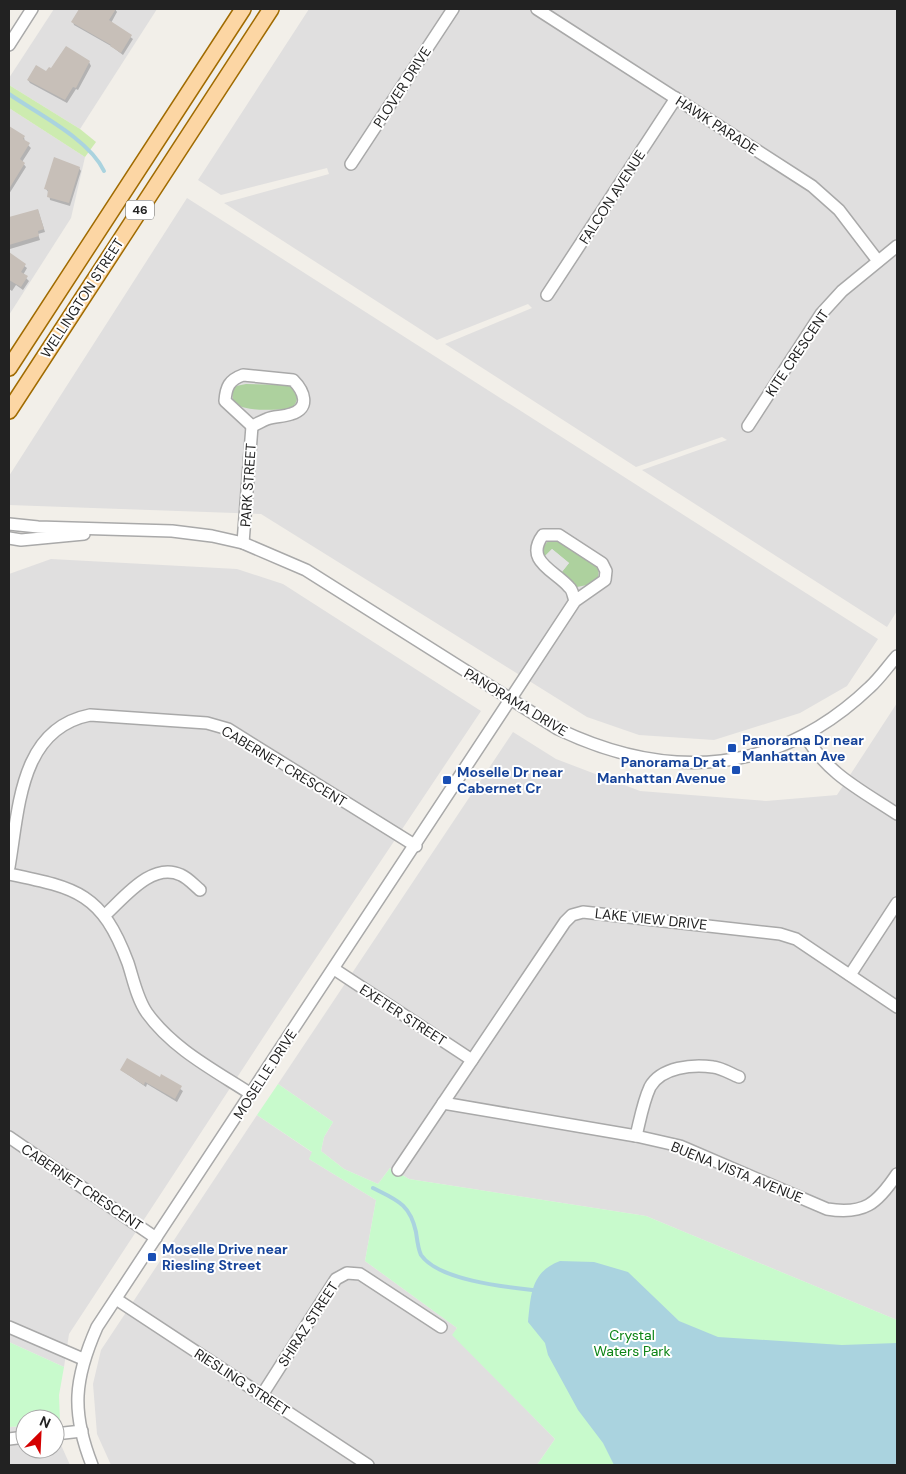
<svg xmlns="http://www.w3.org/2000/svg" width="906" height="1474" viewBox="0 0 906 1474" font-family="'DM Sans',sans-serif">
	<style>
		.residential { fill: #e0dfdf }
		.grass { fill: #cdebb0 }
		.forest { fill: #add19e }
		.park { fill: #c8facc }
		.parking { fill: #e2e2e2 }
		.water { fill: #aad3df }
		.shadow { fill: #0003 }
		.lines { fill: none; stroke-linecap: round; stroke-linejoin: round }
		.stream { stroke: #aad3df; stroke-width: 4 }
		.building { fill: #c7bfb8 }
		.minor-casing { stroke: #a9a9a9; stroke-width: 14 }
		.major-casing { stroke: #a06b00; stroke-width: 18 }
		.minor { stroke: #fff; stroke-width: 11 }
		.major { stroke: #fcd6a4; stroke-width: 15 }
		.transit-dot { fill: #1a4fb4; stroke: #fff; stroke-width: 2 }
		.labels { text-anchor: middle; stroke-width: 4; stroke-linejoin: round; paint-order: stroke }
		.shield { fill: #fff; stroke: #646464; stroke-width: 1 }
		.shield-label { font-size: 12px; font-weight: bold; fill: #222 }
		.street-label { font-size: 14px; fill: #222; stroke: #fff }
		.transit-label { font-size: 14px; font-weight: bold; fill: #164399; stroke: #fff; text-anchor: start }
		.park-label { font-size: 14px; fill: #0c8416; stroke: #fff }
	</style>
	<rect width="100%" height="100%" fill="#f2efe9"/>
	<g class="residential">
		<path d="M54,9H157L80,129L9,85V78Z"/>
		<path d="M309,9H897V611L887,627L642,470L727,440L722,437L636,467L445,344L532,308L528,304L437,340L224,203L329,174L327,168L221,195L198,180Z"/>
		<path d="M9,108L85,157L71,218L9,315Z"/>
		<path d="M187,198L878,639L847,686L800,713L714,740L639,735L587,717L261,514L9,505V476Z"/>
		<path d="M51,559L237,569L283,584L481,711L276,1018L69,1334L64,1367L9,1342V574Z"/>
		<path d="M897,703V1320L646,1216L409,1179L390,1168L378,1184L344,1169L321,1151L324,1137L333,1122L278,1084L513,732L556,759L640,791L766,801L837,795Z"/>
		<path d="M257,1115L313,1153L309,1159L376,1200L365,1261L457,1328L453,1335L555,1439L537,1465H111L97,1434L93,1384L101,1350Z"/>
		<path d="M60,1422L61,1445L70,1465H9V1427L25,1426V1449H55V1423Z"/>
	</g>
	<path class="grass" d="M9,85L80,129L96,142L85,157L9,108Z"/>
	<g class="forest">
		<path d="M246,384L291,385C299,394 299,399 292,409C273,409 250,413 233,403L232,390L236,386Z"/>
		<path d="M550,539L560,541L599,569L598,578L587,585L577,587L561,573L569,563L552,549L543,558L544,546Z"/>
	</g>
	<g class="park">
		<path d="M278,1084L333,1122L324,1137L321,1151L344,1169L378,1184L390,1168L409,1179L646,1216L897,1320V1465H537L555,1439L452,1335L457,1328L365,1261L376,1200L309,1159L312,1152L257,1115Z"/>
		<path d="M9,1342L64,1367L59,1395L60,1422L55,1423V1419H25V1426L9,1427Z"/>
	</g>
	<path class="parking" d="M552,549L569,563L561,573L543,558Z"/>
	<path class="water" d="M560,1261L594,1262L628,1272L679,1321L718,1337L842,1345L897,1343V1465H614L603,1443L578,1410L548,1355L545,1343L528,1322C531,1294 531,1272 560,1261Z"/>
	<g class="shadow">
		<path d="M81,9H115L117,12L111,23L133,39L123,55L111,46L74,25L73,22Z"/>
		<path d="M89,62L91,66L78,90L76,89L67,103L30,83L28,80Z"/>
		<path d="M9,127L24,137L25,142L31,148L22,162L26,167L9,194Z"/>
		<path d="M79,168L81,171L70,206L50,200L49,193L46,189Z"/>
		<path d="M38,210L45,232L38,234L40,240L10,249L9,219Z"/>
		<path d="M9,254L27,268L23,275L29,281L23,290L16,285L12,291L9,289Z"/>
		<path d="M121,1070L160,1079L162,1076L183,1091L177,1102L147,1084L146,1087Z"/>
	</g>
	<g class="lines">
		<g class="stream">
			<path d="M9,94C38,114 89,139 104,171"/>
			<path d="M373,1188C397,1200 410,1204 416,1232C417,1239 418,1249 421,1255C438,1280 505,1287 533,1290"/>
		</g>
	</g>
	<g class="building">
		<path d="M79,9H116L109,20L132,35L121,53L110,46L111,45L71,22Z"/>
		<path d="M66,46L90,61L76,88L73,87L65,100L27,80L36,65L46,71L49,67L51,68Z"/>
		<path d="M9,126L25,136L23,139L30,143L20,159L25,163L9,189Z"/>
		<path d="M54,157L80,167L69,203L47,197L48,190L44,189Z"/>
		<path d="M38,209L44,229L38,231L39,236L9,245V217Z"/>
		<path d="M9,252L26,264L21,272L28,276L21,287L9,280Z"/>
		<path d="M127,1058L160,1077L161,1074L182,1086L175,1099L145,1082L144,1085L120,1070Z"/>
	</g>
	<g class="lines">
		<g class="minor-casing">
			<g id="minor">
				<path d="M537,9L812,186L839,210L878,261"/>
				<path d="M9,45L32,9"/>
				<path d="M351,164L453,9"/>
				<path d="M547,295L676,98"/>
				<path d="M243,375L293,380C304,391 311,408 291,414C283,417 274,416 267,419C262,421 257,424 252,426L225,401C226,387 229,380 243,375Z"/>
				<path d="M748,426L821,314L842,291L897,246"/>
				<path d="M9,524L38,527L172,531L212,536L243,543L306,570L558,729C669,782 778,775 870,687C880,678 888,666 897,656"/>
				<path d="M9,538L21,540L84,534"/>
				<path d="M243,543L252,426"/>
				<path d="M805,735C827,774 861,790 897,814"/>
				<path d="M9,867C19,810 19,729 90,715L207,723L228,729L416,846"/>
				<path d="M9,874C77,888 102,893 128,963C133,978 137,999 147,1013C173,1049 214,1070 251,1094"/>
				<path d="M105,915C124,898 152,861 181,875C188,878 194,885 200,890"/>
				<path d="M334,969L472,1060"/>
				<path d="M850,975L897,903"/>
				<path d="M443,1103L636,1136L680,1146L827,1209C864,1215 877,1204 897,1174"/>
				<path d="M636,1136C640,1120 643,1102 650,1087C661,1067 693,1064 713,1067C722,1068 731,1074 739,1077"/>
				<path d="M9,1137L156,1238"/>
				<path d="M398,1170L565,922L572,915L583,912L780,934L796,939L897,1007"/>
				<path d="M116,1299L368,1465"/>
				<path d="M9,1327L83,1359"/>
				<path d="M262,1395L336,1279L347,1273L360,1274L441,1327"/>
				<path d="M55,1434L82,1431"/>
				<path d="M9,1439L25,1437"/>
				<path d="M92,1465C71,1412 74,1379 97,1327L575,601L605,580L606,571L602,563L559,535H543C524,561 554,570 569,587C573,590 573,596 575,601"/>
			</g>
		</g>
		<g class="major-casing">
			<g id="major">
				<path d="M9,368L243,9"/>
				<path d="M9,411L271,9"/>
			</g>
		</g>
		<use href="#minor" class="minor"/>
		<use href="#major" class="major"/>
	</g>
	<g class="transit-dot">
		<rect x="727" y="743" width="10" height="10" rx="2.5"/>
		<rect x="731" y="765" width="10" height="10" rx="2.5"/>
		<rect x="442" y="775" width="10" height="10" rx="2.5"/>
		<rect x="147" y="1252" width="10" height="10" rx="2.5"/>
	</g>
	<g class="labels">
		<rect class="shield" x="126" y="200.5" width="28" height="19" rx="4"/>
		<g class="shield-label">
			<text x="140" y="214">46</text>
		</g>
		<g class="street-label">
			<text transform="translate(402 87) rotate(-57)" y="5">PLOVER DRIVE</text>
			<text transform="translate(717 125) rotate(33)" y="5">HAWK PARADE</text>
			<text transform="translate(612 197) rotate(-57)" y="5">FALCON AVENUE</text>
			<text transform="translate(82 298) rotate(-57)" y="5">WELLINGTON STREET</text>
			<text transform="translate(797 353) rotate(-56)" y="5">KITE CRESCENT</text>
			<text transform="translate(248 485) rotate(-86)" y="5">PARK STREET</text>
			<text transform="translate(516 702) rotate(31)" y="5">PANORAMA DRIVE</text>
			<text transform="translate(284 766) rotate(31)" y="5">CABERNET CRESCENT</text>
			<text transform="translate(651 919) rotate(6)" y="5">LAKE VIEW DRIVE</text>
			<text transform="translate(403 1015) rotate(33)" y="5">EXETER STREET</text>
			<text transform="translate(265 1074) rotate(-57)" y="5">MOSELLE DRIVE</text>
			<text transform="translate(737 1172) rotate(22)" y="5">BUENA VISTA AVENUE</text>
			<text transform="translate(82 1187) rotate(34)" y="5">CABERNET CRESCENT</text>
			<text transform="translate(308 1324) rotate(-57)" y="5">SHIRAZ STREET</text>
			<text transform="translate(242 1382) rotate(33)" y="5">RIESLING STREET</text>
		</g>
		<g class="transit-label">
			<text x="742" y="745">Panorama Dr near<tspan x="742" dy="16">Manhattan Ave</tspan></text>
			<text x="726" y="767" text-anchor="end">Panorama Dr at<tspan x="726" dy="16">Manhattan Avenue</tspan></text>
			<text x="457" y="777">Moselle Dr near<tspan x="457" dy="16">Cabernet Cr</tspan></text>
			<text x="162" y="1254">Moselle Drive near<tspan x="162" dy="16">Riesling Street</tspan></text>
		</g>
		<g class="park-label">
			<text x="632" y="1340">Crystal<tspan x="632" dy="16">Waters Park</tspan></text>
		</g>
	</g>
	<rect width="906" height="1474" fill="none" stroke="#222222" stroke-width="20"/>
	<g transform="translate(40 1434) rotate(24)"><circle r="24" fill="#ffffff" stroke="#a7a7a7"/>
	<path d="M0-4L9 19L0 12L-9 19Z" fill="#d40000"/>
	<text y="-8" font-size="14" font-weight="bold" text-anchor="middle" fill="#222222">N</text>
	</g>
</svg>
